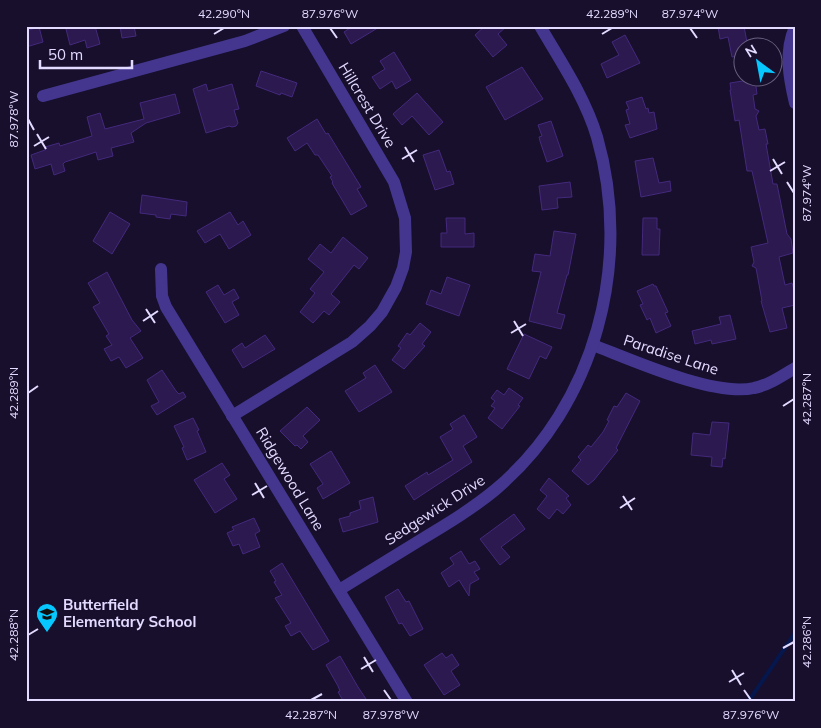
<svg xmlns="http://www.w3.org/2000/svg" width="821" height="728" viewBox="0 0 821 728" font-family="Mulish,sans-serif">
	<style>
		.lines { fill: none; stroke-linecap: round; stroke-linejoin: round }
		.stream { stroke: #06174e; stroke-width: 4 }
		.building { fill: #2b194f; stroke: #44297d }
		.street { stroke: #44368f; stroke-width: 12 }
		.ticks { fill: none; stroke: #e3daff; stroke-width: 2 }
		.labels { text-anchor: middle; stroke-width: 4; stroke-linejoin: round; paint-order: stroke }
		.street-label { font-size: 15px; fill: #e3daff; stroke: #170f2c }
		.poi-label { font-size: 15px; font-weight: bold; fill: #e3daff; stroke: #170f2c; text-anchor: start }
		.neatline { fill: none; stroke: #e3daff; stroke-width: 2 }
		.ticks-label { font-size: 12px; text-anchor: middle; fill: #e3daff }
	</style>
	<rect width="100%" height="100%" fill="#170f2c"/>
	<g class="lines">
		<path class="stream" d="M748,702L795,633"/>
	</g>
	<g class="building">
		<path d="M75,26H95L100,44L87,48L85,40L70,45L66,29Z"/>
		<path d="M120,26H134L136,36L122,38Z"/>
		<path d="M353,26H381L351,44L344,32Z"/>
		<path d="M485,26H507L498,34L507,45L493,57L475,35Z"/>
		<path d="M718,26H744L748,48H744V55L732,57L728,37L720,39Z"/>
		<path d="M39,27L43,42L26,47V31Z"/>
		<path d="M625,35L640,63L607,78L601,64L619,55L612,42Z"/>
		<path d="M394,52L411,80L396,89L392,81L380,89L372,77L385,69L380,61Z"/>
		<path d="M522,67L543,99L505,120L486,87Z"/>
		<path d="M261,71L297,83L292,97L281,93L280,95L256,86Z"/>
		<path d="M755,79L757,94L753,95L755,109L759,111L756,116L759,130L765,129L768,144H766L773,184H777L787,234L791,239L793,253L779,257L785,285L792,283L795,293V305L782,308L787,328L770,332L761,301H762L756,268L752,266L754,262L751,247L768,243L752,171H747L739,120L735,121L730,90H731L730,83Z"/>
		<path d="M206,84L208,91L232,84L239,109L234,110L238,123L236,126L232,127L229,126L206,133L193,89Z"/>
		<path d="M417,93L443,122L429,135L412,116L402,125L393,114Z"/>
		<path d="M175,94L180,113L146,123L131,133L134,142L111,148L113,156L98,160L96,152L65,162L63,164L65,171L54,175L51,164L35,169L31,155L45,150V147L59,143L60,146L92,136L87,117L100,113L105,129L144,119L140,103Z"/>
		<path d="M642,97L646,109L648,108L649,113L654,112L657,129L630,138L625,125L630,124L626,110L629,109L626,102Z"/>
		<path d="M317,119L326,134L328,133L361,187L357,189L367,206L351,215L332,183L333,182L330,177L332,176L318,155H315L307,143L295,151L287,138Z"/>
		<path d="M551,121L563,156L547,162L540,141L539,137L542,136L538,125Z"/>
		<path d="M439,150L447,172L450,171L454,184L435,190L423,155Z"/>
		<path d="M653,158L659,183L670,181L671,191L641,197L635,161Z"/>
		<path d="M570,182L572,197L557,198L558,208L542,210L539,186Z"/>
		<path d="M142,195L187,202L186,216L171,214L170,219L156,217V215L140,213Z"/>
		<path d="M110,212L130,224L112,254L93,241Z"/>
		<path d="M230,212L238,225L243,221L251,235L229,249L220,234L205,243L197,231Z"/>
		<path d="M446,218H465V234L474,233V247H441V233H447Z"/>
		<path d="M643,218H657V229H660L659,255H642Z"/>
		<path d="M554,231L576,234L568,275H567L557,313L565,315L561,329L529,321L541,272L532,271L535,254L550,256Z"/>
		<path d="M343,237L368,258L359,269L354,265L331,294L340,302L329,315L324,311L313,323L300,312L315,293L310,289L324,272L308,259L320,244L331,253Z"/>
		<path d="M107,272L132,320L141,331L130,338L143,358L126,368L119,357L111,361L104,349L112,345L106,336L109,334L93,307L100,303L88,283Z"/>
		<path d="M447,277L470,285L459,316L426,304L431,290L441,294Z"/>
		<path d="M653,284L654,286H656L668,312L665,313L671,326L656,333L650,318L647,320L640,305L643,304L637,291Z"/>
		<path d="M218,285L224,295L234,289L239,298L232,302L239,315L225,323L206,292Z"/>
		<path d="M730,315L736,339L712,344L711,340L695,344L692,331L721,324L719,317Z"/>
		<path d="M420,323L431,332L422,344L425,346L404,369L392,360L401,348L398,346L407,333L410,335Z"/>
		<path d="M524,334L552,347L546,359L540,356L529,379L507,369Z"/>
		<path d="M265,335L275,349L243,368L232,350L242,343L245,348Z"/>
		<path d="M375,365L392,392L359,412L345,391L366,378L363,373Z"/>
		<path d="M162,370L176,391L179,394L183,392L186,397L157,415L151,406L159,402L147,380Z"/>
		<path d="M509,388L523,398L518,405L520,406L502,429L488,418L495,408L491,406L495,401L491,398L497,390L504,395Z"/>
		<path d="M626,393L640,401L616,448L618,450L594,480L588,485L572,471L581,460L578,457L588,445L591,447L603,432L609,421L607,420L614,406L617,407Z"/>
		<path d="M307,407L320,420L303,436L308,442L301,449L297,445L295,446L280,431Z"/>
		<path d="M464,415L477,437L463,446L472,462L414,500L405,486L427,472L428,475L453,460L440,437L453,429L450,424Z"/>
		<path d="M193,418L199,430L197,431L206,452L187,460L182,448L184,447L174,426Z"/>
		<path d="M712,422L729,423L725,459L723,458L722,467L711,466L712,457L691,455L693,433L710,435Z"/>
		<path d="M331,451L350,483L323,499L317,488L323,484L310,464Z"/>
		<path d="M222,463L230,475L224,479L237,499L215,513L194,480Z"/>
		<path d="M549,478L569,496L566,498L571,505L563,514L557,509L549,519L537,509L547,496L540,490Z"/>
		<path d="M373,497L378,522L343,532L339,519L350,516V513L361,509L359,501Z"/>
		<path d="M514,514L525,529L501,547L510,557L500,565L480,539Z"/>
		<path d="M254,518L260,531L255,534L260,547L243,554L239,544L233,546L227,533L234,530L232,527Z"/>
		<path d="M461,551L469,564L475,561L480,569L474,572L479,579L470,584L469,596L459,580L449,587L441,573L454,564L450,558Z"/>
		<path d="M282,563L329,641L313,650L300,631L291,636L285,626L291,623L275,598L282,595L274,582L276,581L270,571Z"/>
		<path d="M398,589L406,602L409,601L423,629L410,636L402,623L399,624L385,597Z"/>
		<path d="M442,653L446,658L452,654L459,665L451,671L460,685L444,695L424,665Z"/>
		<path d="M340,656L358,687L368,702H344L338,692L340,691L338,686L326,665Z"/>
	</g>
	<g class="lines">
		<g class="street">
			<path d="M795,27C784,52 789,78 795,103"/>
			<path d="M43,96L245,41L284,26"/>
			<path d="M161,269L162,296L166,307L407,702"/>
			<path d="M593,345C632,360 714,397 754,388C769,385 782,376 795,368"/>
			<path d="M232,416L352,342L370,326L382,312L396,287L403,268L406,252L405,218L394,182L302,26"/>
			<path d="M339,590C367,573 394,556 422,539C447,524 472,509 495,490C596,405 633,262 597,137C585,97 561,62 540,26"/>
		</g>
	</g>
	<path class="ticks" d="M330,28L337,38M690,28L697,38M214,34L224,28M602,34L612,28M28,119L34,130M37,134L46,149M34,146L49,137M405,147L414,162M402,159L417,150M773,159L782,174M770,171L785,162M787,182L794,193M146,309L155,323M143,321L158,311M514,321L523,336M511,333L526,324M28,393L38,386M783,406L794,399M255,483L264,498M252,495L267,486M623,496L632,510M620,508L635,498M28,635L38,629M783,648L794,642M364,657L373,672M361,669L376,660M732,670L741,685M729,682L744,673M384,690L391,700M744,690L751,700M311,700L322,694"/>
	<defs>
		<g id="school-pin" transform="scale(1.125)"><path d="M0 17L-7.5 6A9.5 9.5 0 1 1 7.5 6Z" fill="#06c8ff" stroke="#170f2c"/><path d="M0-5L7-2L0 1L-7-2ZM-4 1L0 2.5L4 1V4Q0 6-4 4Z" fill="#111"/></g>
	</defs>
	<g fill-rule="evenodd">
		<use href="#school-pin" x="47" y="614"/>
	</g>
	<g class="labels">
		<g class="street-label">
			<text transform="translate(367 105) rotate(59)" y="5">Hillcrest Drive</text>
			<text transform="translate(671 355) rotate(18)" y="5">Paradise Lane</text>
			<text transform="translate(290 479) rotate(59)" y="5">Ridgewood Lane</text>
			<text transform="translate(435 510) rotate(-33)" y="5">Sedgewick Drive</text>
		</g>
		<g class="poi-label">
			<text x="63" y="610">Butterfield<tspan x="63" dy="17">Elementary School</tspan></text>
		</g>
	</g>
	<rect width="821" height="728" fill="none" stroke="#170f2c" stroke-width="55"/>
	<g transform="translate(758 62) rotate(328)"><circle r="24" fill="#170f2c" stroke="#696080"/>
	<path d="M0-4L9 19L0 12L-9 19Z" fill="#06c8ff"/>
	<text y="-8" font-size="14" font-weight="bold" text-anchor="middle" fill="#e3daff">N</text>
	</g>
	<path d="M40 60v8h92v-8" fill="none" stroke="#e3daff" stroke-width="2.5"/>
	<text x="48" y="60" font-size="15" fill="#e3daff" stroke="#170f2c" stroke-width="4" paint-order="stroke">50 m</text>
	<rect x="28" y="28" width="766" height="672" class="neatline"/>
	<g class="ticks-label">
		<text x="224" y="18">42.290°N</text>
		<text x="330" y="18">87.976°W</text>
		<text x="612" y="18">42.289°N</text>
		<text x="690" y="18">87.974°W</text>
		<text transform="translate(14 119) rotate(-90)" y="4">87.978°W</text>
		<text transform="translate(807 193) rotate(-90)" y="4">87.974°W</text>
		<text transform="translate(14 393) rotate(-90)" y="4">42.289°N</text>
		<text transform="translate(807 399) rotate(-90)" y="4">42.287°N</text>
		<text transform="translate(14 635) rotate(-90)" y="4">42.288°N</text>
		<text transform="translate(807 642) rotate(-90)" y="4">42.286°N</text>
		<text x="311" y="719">42.287°N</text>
		<text x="391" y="719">87.978°W</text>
		<text x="751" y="719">87.976°W</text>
	</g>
</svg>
